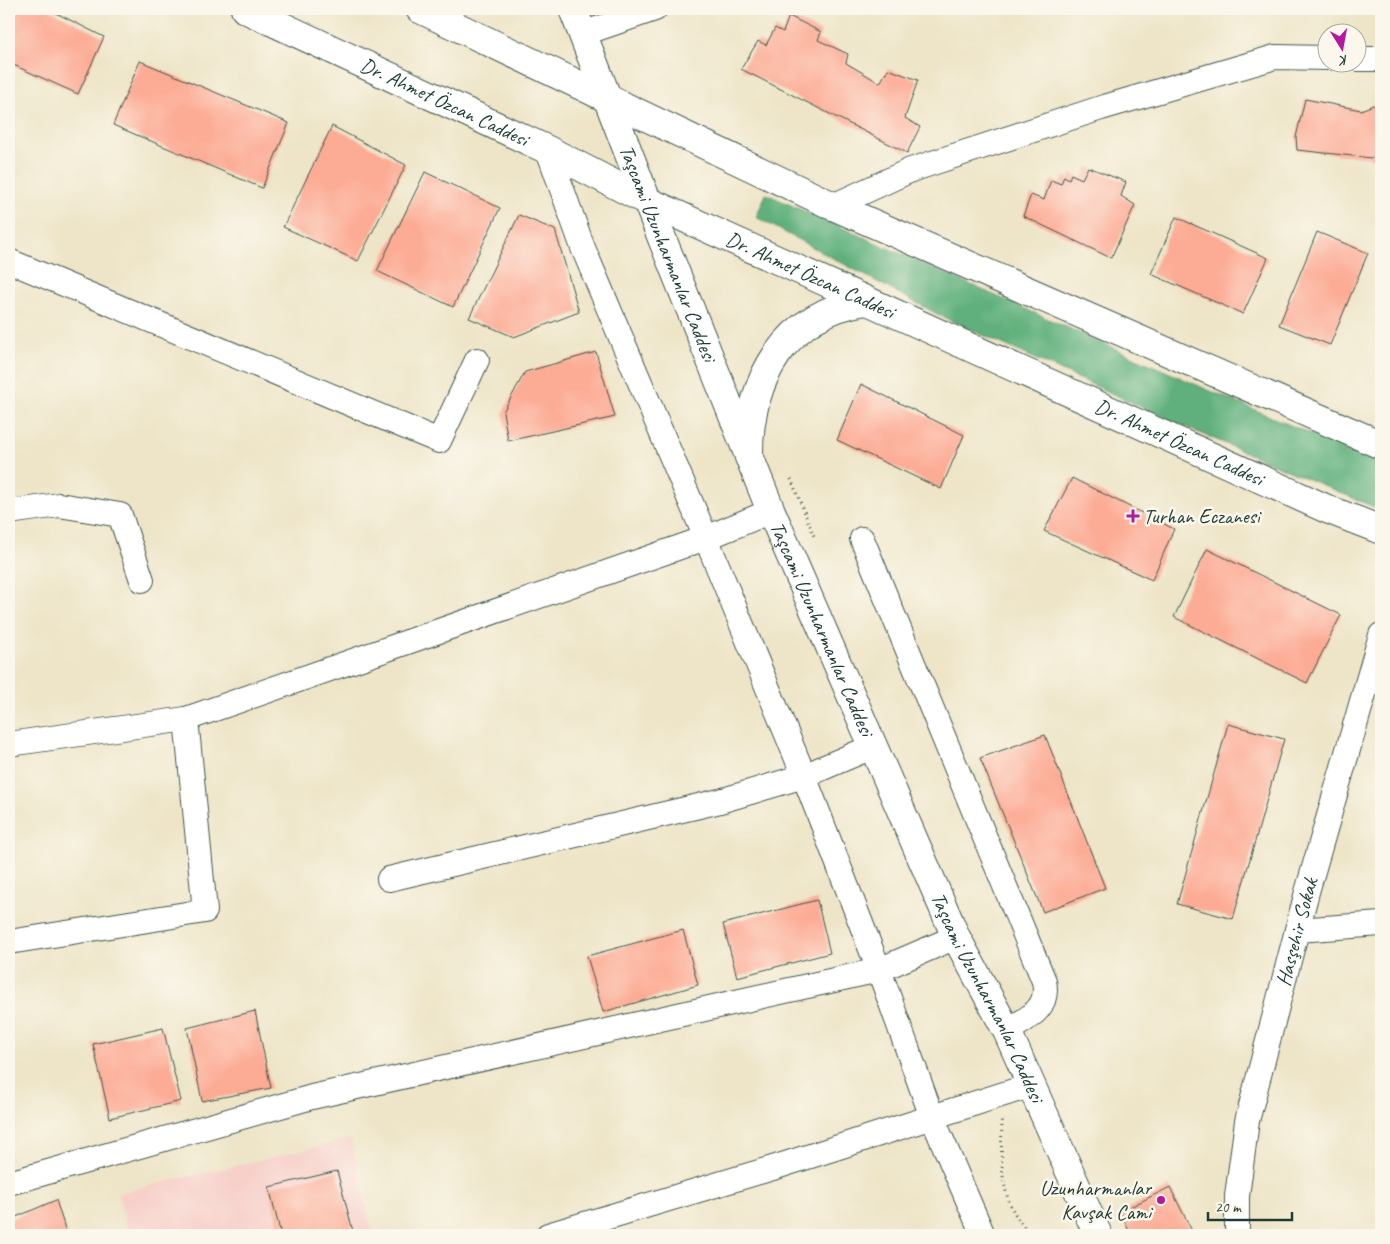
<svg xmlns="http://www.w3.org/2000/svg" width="1390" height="1244" viewBox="0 0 1390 1244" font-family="Caveat,sans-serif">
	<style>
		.built { fill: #f7d0ca }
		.forest { fill: #5fb07b; stroke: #3f7658 }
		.building { fill: #fcab94 }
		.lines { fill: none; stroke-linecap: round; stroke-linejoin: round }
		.street-casing { stroke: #3e564a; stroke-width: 26 }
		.secondary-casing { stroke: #3e564a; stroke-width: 30 }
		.primary-casing { stroke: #3e564a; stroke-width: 30 }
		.path { stroke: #3e564a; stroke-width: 3; stroke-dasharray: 1 4; stroke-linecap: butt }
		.street { stroke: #fff; stroke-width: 24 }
		.secondary { stroke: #fff; stroke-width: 28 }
		.primary { stroke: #fff; stroke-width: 28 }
		.poi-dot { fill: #b5179e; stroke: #fbf7ec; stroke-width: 2 }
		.labels { text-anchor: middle; stroke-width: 5; stroke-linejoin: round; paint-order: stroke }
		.street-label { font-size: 21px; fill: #1f3d34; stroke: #fbf7ec }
		.poi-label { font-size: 21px; fill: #1f3d34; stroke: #fbf7ec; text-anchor: start }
	</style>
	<rect width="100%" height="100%" fill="#fbf7ec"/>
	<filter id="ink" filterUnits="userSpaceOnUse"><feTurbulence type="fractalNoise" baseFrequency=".02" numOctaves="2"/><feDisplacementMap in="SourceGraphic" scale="10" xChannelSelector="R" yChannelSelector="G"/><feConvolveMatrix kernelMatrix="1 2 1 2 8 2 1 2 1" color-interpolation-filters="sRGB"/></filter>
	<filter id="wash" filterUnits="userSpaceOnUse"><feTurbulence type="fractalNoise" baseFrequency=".0096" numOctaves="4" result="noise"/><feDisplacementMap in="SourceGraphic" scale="20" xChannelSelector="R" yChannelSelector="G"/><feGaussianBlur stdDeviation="1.12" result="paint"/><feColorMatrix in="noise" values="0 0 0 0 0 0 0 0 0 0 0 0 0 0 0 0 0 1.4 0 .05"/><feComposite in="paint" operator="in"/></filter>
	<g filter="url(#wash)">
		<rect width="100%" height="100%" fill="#eee5c8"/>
		<path class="built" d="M350,1139L373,1235H128L118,1193Z"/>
		<path class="forest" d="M766,194L1206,389L1381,464V510L1186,427L943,317L756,217Z"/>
		<g id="blocks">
			<g class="building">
				<path d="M9,9H48L104,37L78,94L9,63Z"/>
				<path d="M789,16L821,32L818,40L848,54L846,63L880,83L888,69L918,80L905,118L920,127L907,153L741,69L758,41L766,45L775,28L783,32Z"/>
				<path d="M140,61L289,123L262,188L113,125Z"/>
				<path d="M1305,99L1361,110L1373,105L1381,108V159L1297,150L1296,137Z"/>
				<path d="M332,126L406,165L358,261L283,227Z"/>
				<path d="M1088,167L1126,182L1121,196L1135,205L1111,258L1023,216L1031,195L1044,200L1051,180L1061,184L1064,176L1069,179L1071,174L1082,179Z"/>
				<path d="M425,172L500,208L453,307L377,271Z"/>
				<path d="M519,215L555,230L579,312L514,337L469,318Z"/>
				<path d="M1176,217L1268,258L1243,314L1151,274Z"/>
				<path d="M1317,232L1368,253L1330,345L1279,325Z"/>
				<path d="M1381,338V355L1376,353Z"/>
				<path d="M596,352L615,417L508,441L503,412L525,372Z"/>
				<path d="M861,384L964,435L941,489L837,440Z"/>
				<path d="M1072,478L1174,529L1152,580L1044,531Z"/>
				<path d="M1207,549L1341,615L1307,683L1174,617Z"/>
				<path d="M1228,724L1284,739L1233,919L1177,904Z"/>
				<path d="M1045,735L1105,888L1043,912L980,758Z"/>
				<path d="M817,900L830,953L737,977L723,924Z"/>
				<path d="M683,930L698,985L603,1012L587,956Z"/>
				<path d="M255,1011L271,1088L202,1101L187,1028Z"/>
				<path d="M163,1028L181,1101L110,1118L93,1044Z"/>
				<path d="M337,1171L354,1235H281L269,1187Z"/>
				<path d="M1170,1187L1194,1235H1131L1120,1212Z"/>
				<path d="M56,1200L67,1235H9V1220Z"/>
			</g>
		</g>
	</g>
	<g filter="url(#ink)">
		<use href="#blocks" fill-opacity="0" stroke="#3e564a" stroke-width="1"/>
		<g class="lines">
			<g class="street-casing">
				<g id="street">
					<path d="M582,34L655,9"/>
					<path d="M1358,59H1381"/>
					<path d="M548,150L583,248L706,538L804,776L879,970L932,1117L983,1235"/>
					<path d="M833,206L911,170L1101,108L1275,57L1328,58"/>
					<path d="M9,261L439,441L477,360"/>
					<path d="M9,512L59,505L120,515L142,580"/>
					<path d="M862,539L1044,981C1050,1009 1028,1018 1007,1031"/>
					<path d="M9,744L186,719L706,538L771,511"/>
					<path d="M389,879L720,801L804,776L874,746"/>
					<path d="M1297,930L1381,924"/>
					<path d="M9,942L205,911L186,719"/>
					<path d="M9,1183L312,1097L879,970L956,937"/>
					<path d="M548,1235L776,1167L1032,1085"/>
					<path id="s1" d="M1237,1235V1196L1247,1121L1307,892L1381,635"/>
				</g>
			</g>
			<g class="secondary-casing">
				<g id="secondary">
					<path id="s2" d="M573,9L647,201L771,511L956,937L1007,1031L1098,1235"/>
				</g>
			</g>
			<g class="primary-casing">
				<g id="primary">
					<path id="s3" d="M245,9L548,150L647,201L1327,509L1381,530"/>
					<path d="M420,9L833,206L1381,445"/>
					<path d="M749,457C748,380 785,313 866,301"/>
				</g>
			</g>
			<g class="path">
				<path d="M791,479L814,536"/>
				<path d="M1002,1121C1001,1162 998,1206 1033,1235"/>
			</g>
			<use href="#street" class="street"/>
			<use href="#secondary" class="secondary"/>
			<use href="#primary" class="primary"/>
		</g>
	</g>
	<g class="poi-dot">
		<path d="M1130.5 508.5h5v5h5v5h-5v5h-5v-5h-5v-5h5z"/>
		<circle cx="1161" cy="1200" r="5"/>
	</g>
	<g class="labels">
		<g class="street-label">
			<text dy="7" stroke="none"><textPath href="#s3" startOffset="220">Dr. Ahmet Özcan Caddesi</textPath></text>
			<text dy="7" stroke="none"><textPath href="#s2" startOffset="262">Taşcami Uzunharmanlar Caddesi</textPath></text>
			<text dy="7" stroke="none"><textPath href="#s3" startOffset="625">Dr. Ahmet Özcan Caddesi</textPath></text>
			<text dy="7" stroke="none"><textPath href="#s3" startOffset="1030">Dr. Ahmet Özcan Caddesi</textPath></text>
			<text dy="7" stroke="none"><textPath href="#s2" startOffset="668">Taşcami Uzunharmanlar Caddesi</textPath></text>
			<text dy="7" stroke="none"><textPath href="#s1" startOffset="310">Hasşehir Sokak</textPath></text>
			<text dy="7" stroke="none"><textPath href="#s2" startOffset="1072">Taşcami Uzunharmanlar Caddesi</textPath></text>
		</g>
		<g class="poi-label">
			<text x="1143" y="523">Turhan Eczanesi</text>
			<text x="1151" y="1195" text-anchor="end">Uzunharmanlar<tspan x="1151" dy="24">Kavşak Cami</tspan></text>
		</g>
	</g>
	<rect width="1390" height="1244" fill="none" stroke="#fbf7ec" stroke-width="30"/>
	<g transform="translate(1342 48) rotate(169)"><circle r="24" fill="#fbf7ec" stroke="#a3ada2"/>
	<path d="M0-4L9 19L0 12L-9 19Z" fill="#b5179e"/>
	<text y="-8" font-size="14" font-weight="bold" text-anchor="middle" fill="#1f3d34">K</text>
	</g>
	<path d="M1208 1212v8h84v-8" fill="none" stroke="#1f3d34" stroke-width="2.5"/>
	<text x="1215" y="1212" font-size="15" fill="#1f3d34" stroke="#fbf7ec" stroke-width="4" paint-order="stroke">20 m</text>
</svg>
